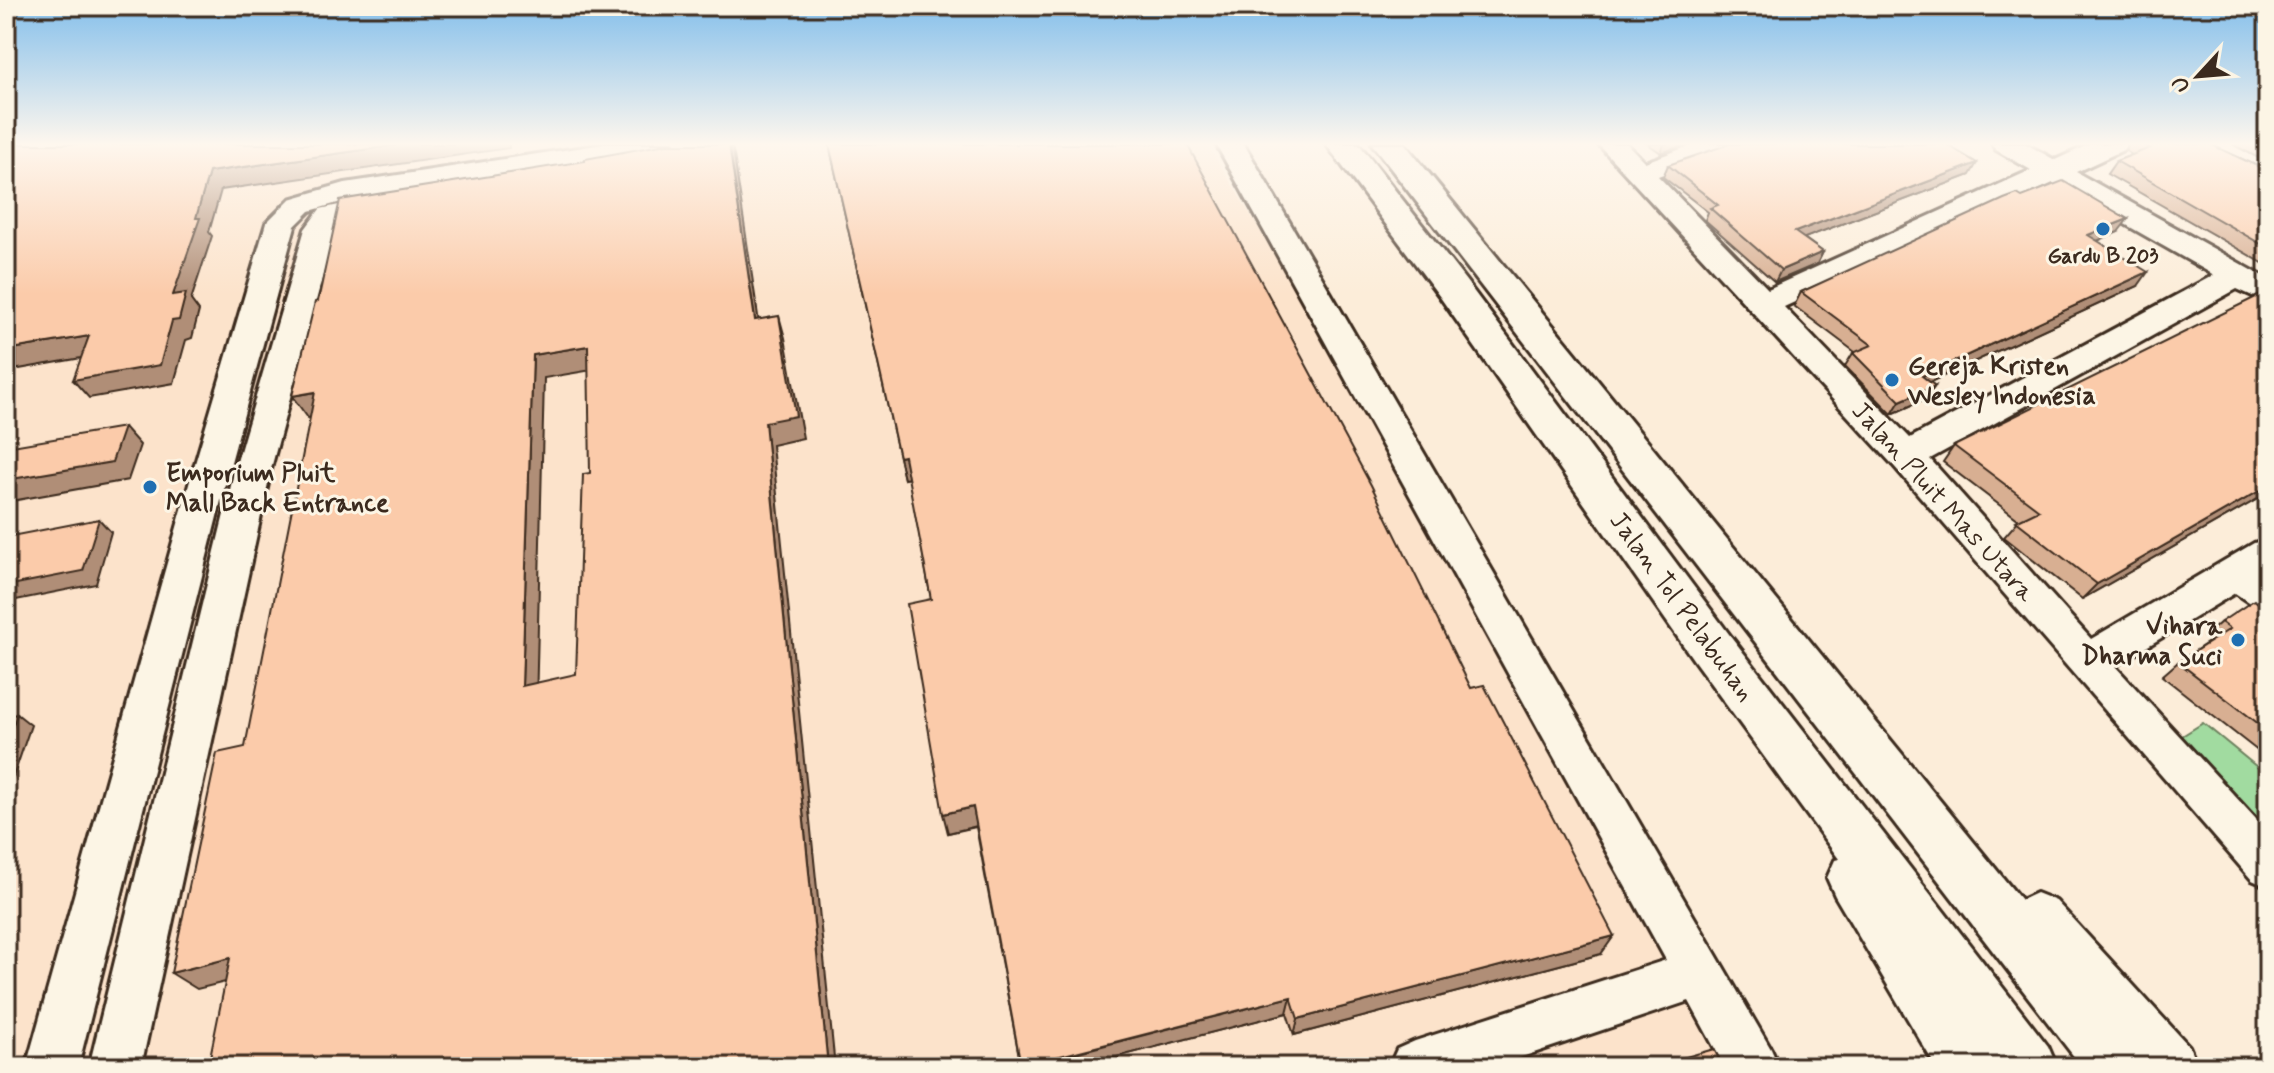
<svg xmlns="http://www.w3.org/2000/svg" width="2274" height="1073" viewBox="0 0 2274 1073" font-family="Mynerve,sans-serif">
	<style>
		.built { fill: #fce3cb }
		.green { fill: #a1dba0; stroke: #6e825f; stroke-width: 2 }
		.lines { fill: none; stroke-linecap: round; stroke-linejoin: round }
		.minor-casing { stroke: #3b2a1e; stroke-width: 6 }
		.highway-casing { stroke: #3b2a1e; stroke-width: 6 }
		.minor { fill: #fcf5e5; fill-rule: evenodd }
		.highway { fill: #fcf5e5; fill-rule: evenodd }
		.wall { fill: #d8af92; stroke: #3b2a1e; stroke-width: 2 }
		.shaded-wall { fill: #b08e77; stroke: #3b2a1e; stroke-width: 2 }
		.building { fill: #fbcbaa; stroke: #3b2a1e; stroke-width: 2; fill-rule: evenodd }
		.poi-dot { fill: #1f6fb2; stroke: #fcf5e5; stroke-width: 3 }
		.labels { text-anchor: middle; stroke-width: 6; stroke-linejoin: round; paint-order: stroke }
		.far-poi-label { font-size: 22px; font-weight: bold; fill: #3b2a1e; stroke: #fcf5e5 }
		.poi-label { font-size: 26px; font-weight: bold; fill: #3b2a1e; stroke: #fcf5e5; text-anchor: start }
		.street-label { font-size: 26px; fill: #3b2a1e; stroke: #fcf5e5 }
	</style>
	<rect width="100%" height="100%" fill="#fcedd9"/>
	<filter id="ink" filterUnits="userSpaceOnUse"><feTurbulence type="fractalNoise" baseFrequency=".0125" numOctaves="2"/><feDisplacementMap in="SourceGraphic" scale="16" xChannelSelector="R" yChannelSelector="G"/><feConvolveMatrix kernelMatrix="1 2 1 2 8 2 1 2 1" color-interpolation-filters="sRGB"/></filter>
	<g filter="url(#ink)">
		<path class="built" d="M6,144H1207L1774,1067H6Z"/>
		<path class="green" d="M2203,723L2268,776V832L2166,746Z"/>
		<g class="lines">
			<g class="minor-casing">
				<g id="minor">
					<path d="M604,144H672L668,150L658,152L348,200L310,211L295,226L227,477L78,1067H26L191,477L266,223L290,199L345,183Z"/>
					<path d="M1216,144H1244L1771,1049L1779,1067H1725L1689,1001L1492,1067H1389L1397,1049L1415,1041L1666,960Z"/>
					<path d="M1598,144H1627L1645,162L1695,144H1735L1731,150L1658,176L1768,289L2031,170L1996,150L1992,144H2026L2055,160L2090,144H2127L2123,150L2076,172L2268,279V303L2237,289L1930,459L2091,639L2254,543L2268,539V611L2254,606L2235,593L2115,666L2268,832V887L2252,880L1893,465ZM2053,183L2214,275L1910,438L1784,307Z"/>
					<path d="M386,195L396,198L401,204L396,210L341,222L335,230L272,465L141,1067H89L236,465L305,229L320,209Z"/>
				</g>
			</g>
			<g class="highway-casing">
				<g id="highway">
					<path d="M1326,144H1359L1466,281L1729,634L2048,1046L2057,1067H1936L1835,896L1827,878L1835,860L1839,859L1695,662L1440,297Z"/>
					<path d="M1372,144H1405L2021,900L2036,893L2056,901L2189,1046L2198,1067H2082Z"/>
				</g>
			</g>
			<use href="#minor" class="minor"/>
			<use href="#highway" class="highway"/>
		</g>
		<g class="wall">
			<path d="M829,144L1601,954L1294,1035L1287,1013L1078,1067H1021L976,827L948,833L931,599L909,478L904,479Z"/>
			<path d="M1648,144H1687L1661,153Z"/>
			<path d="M2128,144H2210L2268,171V266L2107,174L2116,161L2132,155L2126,151Z"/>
			<path d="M2232,144H2268V163Z"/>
			<path d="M1668,165L1970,175L1804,238L1823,252L1817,264L1775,282L1705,220L1708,212L1663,177Z"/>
			<path d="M2022,197L2118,232L2097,241L2138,286L1930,382L1935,386L1926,399L1892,414L1845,366L1853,353L1855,352L1794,306L1801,292Z"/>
			<path d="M2268,294V493L2082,599L2004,537L2019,520L1943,462L1954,446Z"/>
			<path d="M2268,610V759L2162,676L2178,662L2210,641L2204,637L2221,622Z"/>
		</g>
		<g class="shaded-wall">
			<path d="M405,144H509V148L221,190L209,232L212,236L191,300L199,311L192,338L186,340L174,383L89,398L73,380L173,295L209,172Z"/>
			<path d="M729,144H731L734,155L762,343L755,320Z"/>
			<path d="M1664,144H1687L1661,153Z"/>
			<path d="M1977,163L1970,175L1789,244L1795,232Z"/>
			<path d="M2128,219L2118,232L2078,249L2088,235Z"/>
			<path d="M1823,252L1817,264L1775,282L1781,270Z"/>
			<path d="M2148,272L2138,286L1913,390L1922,376Z"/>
			<path d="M779,316L785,338L803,438L772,445L835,1067H828L765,422Z"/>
			<path d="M89,336L104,354L8,371L6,375V350Z"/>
			<path d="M588,346L598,369L544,378L536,707L522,686L533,355Z"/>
			<path d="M1935,386L1926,399L1892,414L1900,401Z"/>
			<path d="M315,392L331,414L308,418L292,396Z"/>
			<path d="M124,427L140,445L128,480L6,502V480Z"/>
			<path d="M904,456L909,478L904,479L899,457Z"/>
			<path d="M2268,486V493L2082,599L2097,584Z"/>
			<path d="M99,519L111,532L96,584L6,602V586Z"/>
			<path d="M17,714L31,725L6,798V745Z"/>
			<path d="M973,807L977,826L948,833L943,814Z"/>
			<path d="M1614,936L1601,954L1294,1035L1298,1019Z"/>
			<path d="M230,958L254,975L197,989L171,973Z"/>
			<path d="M1291,997L1287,1013L1078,1067H1021Z"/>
		</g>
		<g class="building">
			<path d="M6,144H405L209,172L196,218H200L173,295L186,293L179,320L172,321L160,365L73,380L89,336L6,350Z"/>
			<path d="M666,144H729L755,320L779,316L796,416L765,422L828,1067H208L230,958L171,973L217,753L245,747L315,392L292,396L315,302L318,301L340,200L585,161V159ZM588,346L590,473L583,474L576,674L522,686L533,355Z"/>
			<path d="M829,144H1187L1371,485L1471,688L1484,685L1614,936L1298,1019L1291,997L1021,1066L973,807L943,814L907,604L931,599L904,456L899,457Z"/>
			<path d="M1729,144H1946L1977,163L1795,232L1823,252L1781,270L1710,208L1718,205L1668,165Z"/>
			<path d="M2144,144H2210L2268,171V248L2116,161L2150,148Z"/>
			<path d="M2063,181L2128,219L2088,235L2148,272L1922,376L1935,386L1900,401L1853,353L1872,345L1801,292L2004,199L2017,194L2022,197Z"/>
			<path d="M2266,292L2268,294V486L2097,584L2016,521L2039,510L1954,446Z"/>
			<path d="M124,427L112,462L6,480V447Z"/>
			<path d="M99,519L83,571L6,586V537Z"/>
			<path d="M2254,600L2268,610V731L2178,662L2230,629L2221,622Z"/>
			<path d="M17,714L6,745V716Z"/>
			<path d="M1714,1049L1723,1067H1651Z"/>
		</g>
	</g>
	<linearGradient id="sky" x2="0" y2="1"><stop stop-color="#84bfeb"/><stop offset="0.49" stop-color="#fef7ee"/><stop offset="1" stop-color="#fef7ee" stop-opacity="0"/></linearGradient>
	<rect width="2274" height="294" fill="url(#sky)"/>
	<g class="poi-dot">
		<circle cx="2103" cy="229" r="8"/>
		<circle cx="1892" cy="380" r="8"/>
		<circle cx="150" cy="487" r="8"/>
		<circle cx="2238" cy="640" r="8"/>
	</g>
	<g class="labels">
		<g class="far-poi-label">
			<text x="2103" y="263">Gardu B 203</text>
		</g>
		<g class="poi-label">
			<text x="1908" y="374">Gereja Kristen<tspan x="1908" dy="30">Wesley Indonesia</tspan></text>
			<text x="166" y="481">Emporium Pluit<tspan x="166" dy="30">Mall Back Entrance</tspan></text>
			<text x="2222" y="634" text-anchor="end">Vihara<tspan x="2222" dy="30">Dharma Suci</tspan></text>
		</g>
		<g class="street-label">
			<text transform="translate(1944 501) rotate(48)" y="9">Jalan Pluit Mas Utara</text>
			<text transform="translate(1683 606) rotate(54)" y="9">Jalan Tol Pelabuhan</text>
		</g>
	</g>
	<rect width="2274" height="1073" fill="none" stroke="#fcf5e5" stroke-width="32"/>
	<rect x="16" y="16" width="2242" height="1041" fill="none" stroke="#3b2a1e" stroke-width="3" filter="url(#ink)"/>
	<g transform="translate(2198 76) rotate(244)" stroke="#fcf5e5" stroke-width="6" paint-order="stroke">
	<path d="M0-6L14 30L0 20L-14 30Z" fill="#3b2a1e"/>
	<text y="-12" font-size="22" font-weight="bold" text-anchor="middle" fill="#3b2a1e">U</text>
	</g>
</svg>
